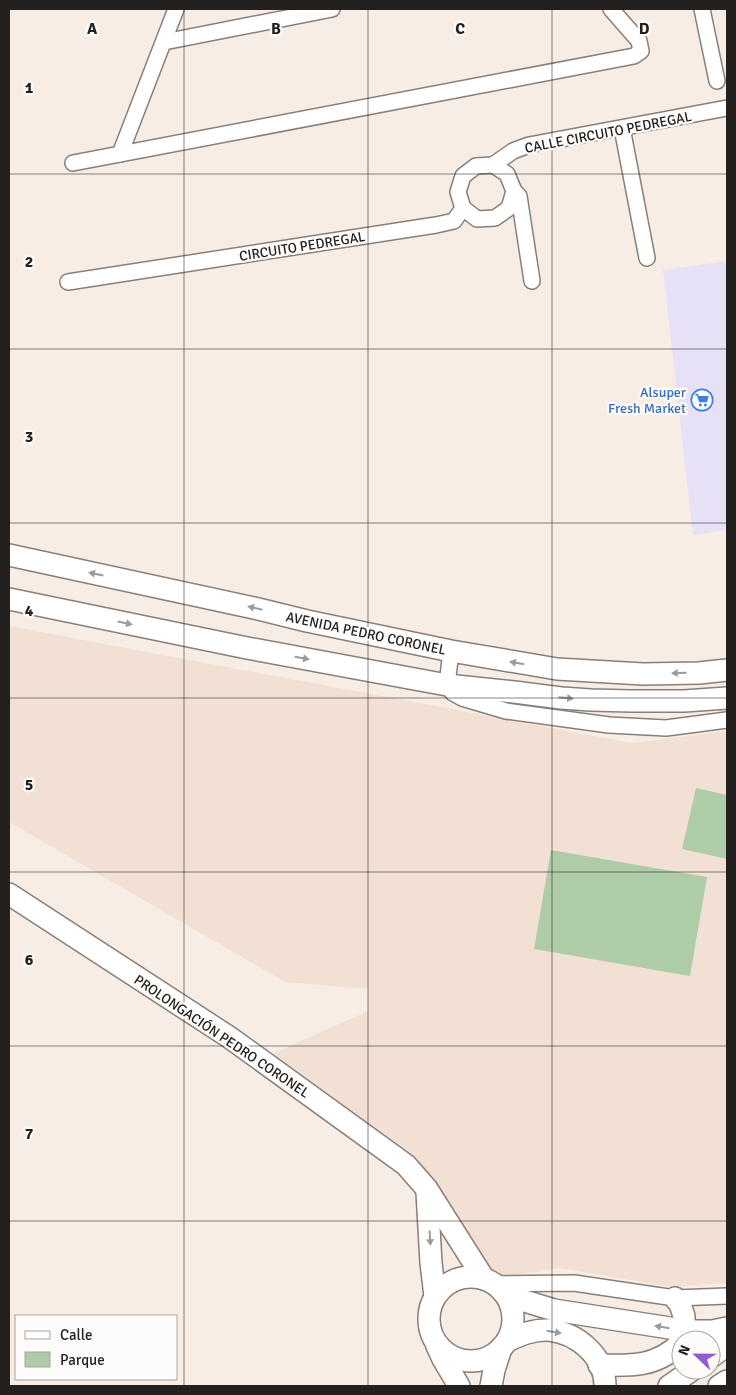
<svg xmlns="http://www.w3.org/2000/svg" width="736" height="1395" viewBox="0 0 736 1395" font-family="Signika,sans-serif">
	<style>
		.commercial { fill: #e7e1f7 }
		.built { fill: #f2e0d4 }
		.green { fill: #afcca8 }
		.lines { fill: none; stroke-linecap: round; stroke-linejoin: round }
		.street-casing { stroke: #887f78; stroke-width: 18 }
		.secondary-casing { stroke: #887f78; stroke-width: 24 }
		.street { stroke: #fff; stroke-width: 15 }
		.secondary { stroke: #fff; stroke-width: 21 }
		.oneway { fill: #9c9b99 }
		.grid { fill: none; stroke: #24201d; stroke-width: 1; stroke-opacity: 0.55 }
		.labels { text-anchor: middle; stroke-width: 4.5; stroke-linejoin: round; paint-order: stroke }
		.street-label { font-size: 14px; fill: #24201d; stroke: #fefcfa }
		.shop-label { font-size: 14px; fill: #366cbe; stroke: #fefcfa; text-anchor: end }
		.grid-label { font-size: 16px; text-anchor: middle; font-weight: bold; fill: #24201d; stroke: #fefcfa; stroke-width: 4.5; stroke-linejoin: round; paint-order: stroke }
	</style>
	<rect width="100%" height="100%" fill="#f7ede5"/>
	<path class="commercial" d="M727,261V530L693,535L663,270Z"/>
	<path class="built" d="M9,626L632,743L727,731V1283L672,1287L560,1268L501,1277L488,1272L412,1153L268,1056L368,1011V989L285,982L9,822Z"/>
	<g class="green">
		<path d="M696,788L727,795V859L682,849Z"/>
		<path d="M551,850L707,877L690,976L534,949Z"/>
	</g>
	<g class="lines">
		<g class="street-casing">
			<g id="street">
				<path d="M702,9L717,81"/>
				<path d="M164,42L332,9"/>
				<path d="M622,128L647,258"/>
				<path d="M120,154L176,9"/>
				<path d="M73,163L634,56L641,51L639,41L611,9"/>
				<path d="M493,165L513,151L529,145L727,108"/>
				<path d="M514,191L519,196L532,281"/>
				<path d="M463,208L477,219L495,218L509,208L514,191L507,174L493,165"/>
				<path d="M463,208L458,192L463,176L476,166L493,165"/>
				<path d="M68,282L436,225L454,221L463,208"/>
				<path d="M451,651L447,685L453,693L462,698L506,711L609,725L666,728L727,720"/>
				<path d="M494,1284L574,1283L675,1298L727,1296"/>
			</g>
		</g>
		<g class="secondary-casing">
			<g id="secondary">
				<path d="M9,555L254,608L307,621L451,651L557,669L643,674L699,673L727,670"/>
				<path d="M9,599L247,648L447,685L514,692L561,698L591,700L631,701H684L727,698"/>
				<path d="M9,894L229,1037L406,1165L427,1189L484,1279"/>
				<path d="M427,1192L431,1263L435,1296"/>
				<circle cx="471" cy="1319" r="42"/>
				<path d="M503,1292L515,1298L554,1310L689,1331H712L727,1328"/>
				<path d="M675,1298L680,1304L684,1316V1323L689,1331L684,1340"/>
				<path d="M507,1341C520,1335 534,1329 549,1330C577,1333 605,1356 605,1386"/>
				<path d="M437,1346L443,1359L459,1386"/>
				<path d="M711,1357L727,1345"/>
				<path d="M599,1365C632,1366 656,1367 681,1343"/>
				<path d="M491,1386L494,1370L501,1348"/>
				<path d="M669,1386L692,1370"/>
				<path d="M719,1386L727,1381"/>
			</g>
		</g>
		<use href="#street" class="street"/>
		<use href="#secondary" class="secondary"/>
	</g>
	<defs><path id="oneway-solid" d="M-6-.8H1V-3.2L6.5 0L1 3.2V.8H-6Z" transform="scale(1.25)"/></defs>
	<g class="oneway">
		<use href="#oneway-solid" transform="translate(96 574) rotate(-168)"/>
		<use href="#oneway-solid" transform="translate(255 608) rotate(-167)"/>
		<use href="#oneway-solid" transform="translate(125 623) rotate(12)"/>
		<use href="#oneway-solid" transform="translate(302 658) rotate(10)"/>
		<use href="#oneway-solid" transform="translate(517 663) rotate(-170)"/>
		<use href="#oneway-solid" transform="translate(679 673) rotate(179)"/>
		<use href="#oneway-solid" transform="translate(566 698) rotate(5)"/>
		<use href="#oneway-solid" transform="translate(430 1238) rotate(87)"/>
		<use href="#oneway-solid" transform="translate(662 1327) rotate(-171)"/>
		<use href="#oneway-solid" transform="translate(554 1332) rotate(10)"/>
	</g>
	<path class="grid" d="M184,9V1386M368,9V1386M552,9V1386M9,174H727M9,349H727M9,523H727M9,698H727M9,872H727M9,1046H727M9,1221H727"/>
	<defs>
		<g id="supermarket-ring" transform="scale(1.125)"><circle r="9.5" fill="#fefcfa" stroke="#3f7fe0" stroke-width="1.5"/><path d="M-6-5.5h2.5l.6 2H6L4.5 2H-2.5L-4.4-4H-6ZM-1.5 3.2a1.3 1.3 0 1 0 .1 0ZM3 3.2a1.3 1.3 0 1 0 .1 0Z" fill="#3f7fe0"/></g>
	</defs>
	<g fill-rule="evenodd">
		<use href="#supermarket-ring" x="702" y="400"/>
	</g>
	<g class="labels">
		<g class="street-label">
			<text transform="translate(608 132) rotate(-11)" y="5">CALLE CIRCUITO PEDREGAL</text>
			<text transform="translate(302 246) rotate(-9)" y="5">CIRCUITO PEDREGAL</text>
			<text transform="translate(366 633) rotate(12)" y="5">AVENIDA PEDRO CORONEL</text>
			<text transform="translate(222 1036) rotate(34)" y="5">PROLONGACIÓN PEDRO CORONEL</text>
		</g>
		<g class="shop-label">
			<text x="686" y="397">Alsuper<tspan x="686" dy="16">Fresh Market</tspan></text>
		</g>
	</g>
	<g class="grid-label">
		<text x="92" y="34">A</text>
		<text x="276" y="34">B</text>
		<text x="460" y="34">C</text>
		<text x="644" y="34">D</text>
		<text x="29" y="93">1</text>
		<text x="29" y="267">2</text>
		<text x="29" y="442">3</text>
		<text x="29" y="616">4</text>
		<text x="29" y="790">5</text>
		<text x="29" y="965">6</text>
		<text x="29" y="1139">7</text>
	</g>
	<rect width="736" height="1395" fill="none" stroke="#24201d" stroke-width="20"/>
	<rect x="15" y="1315" width="162" height="65" fill="#fefcfa" stroke="#a7a4a2"/>
	<rect x="25" y="1331" width="25" height="8" fill="#ffffff" stroke="#a7a4a2"/>
	<text x="60" y="1340" font-size="15" fill="#24201d">Calle</text>
	<rect x="25" y="1352" width="25" height="15" fill="#afcca8" stroke="#a7a4a2"/>
	<text x="60" y="1365" font-size="15" fill="#24201d">Parque</text>
	<g transform="translate(696 1355) rotate(292)"><circle r="24" fill="#fefcfa" stroke="#a7a4a2"/>
	<path d="M0-4L9 19L0 12L-9 19Z" fill="#9559d1"/>
	<text y="-8" font-size="14" font-weight="bold" text-anchor="middle" fill="#24201d">N</text>
	</g>
</svg>
